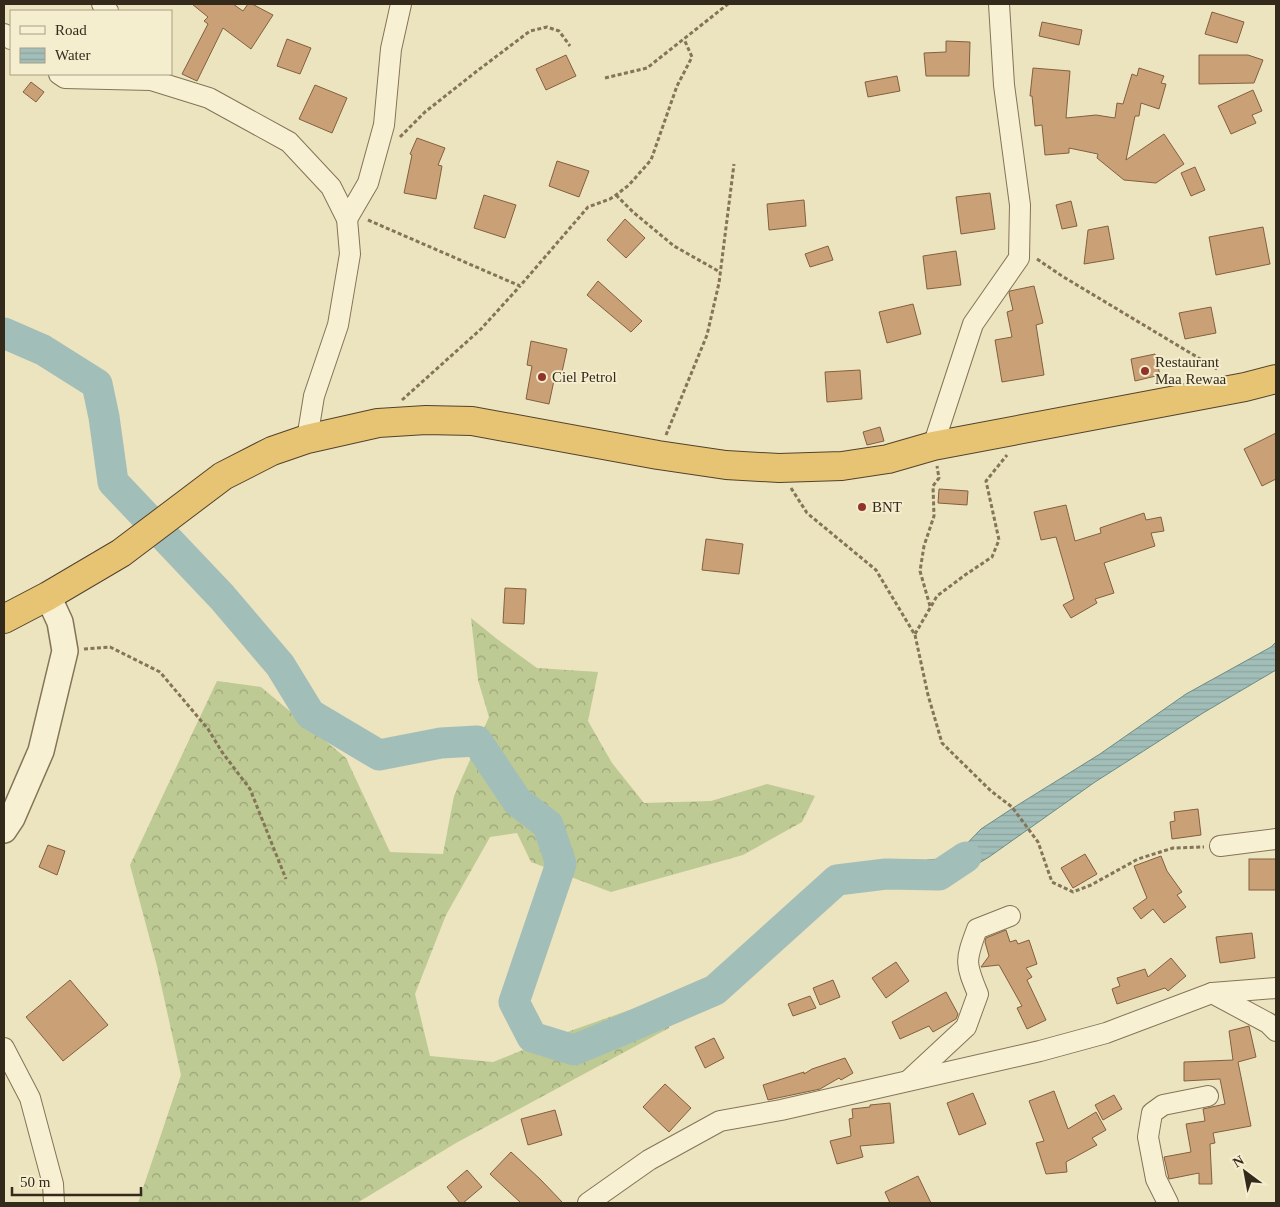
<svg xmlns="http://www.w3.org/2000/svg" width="1280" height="1207" viewBox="0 0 1280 1207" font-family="Georgia,serif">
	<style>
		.forest { fill: url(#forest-crowns) }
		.water { fill: url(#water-rules); stroke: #6a8c86 }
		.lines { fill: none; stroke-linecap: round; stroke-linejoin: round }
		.river { stroke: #a2beb9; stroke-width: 31 }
		.building { fill: #caa176; stroke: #83603f }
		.minor-casing { stroke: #847458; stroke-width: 22 }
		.tertiary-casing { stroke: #847458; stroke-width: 28 }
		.trunk-casing { stroke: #52422c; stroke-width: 30 }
		.path { stroke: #847458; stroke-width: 3; stroke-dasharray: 4 2.5; stroke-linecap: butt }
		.minor { stroke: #f8f0d2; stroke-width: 20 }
		.tertiary { stroke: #f8f0d2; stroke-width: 25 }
		.trunk { stroke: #e6c474; stroke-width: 28 }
		.poi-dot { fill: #92332a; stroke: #f4edce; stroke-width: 2 }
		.labels { text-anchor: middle; stroke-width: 4; stroke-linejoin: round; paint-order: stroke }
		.poi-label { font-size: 15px; fill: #342a1c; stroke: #f4edce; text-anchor: start }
	</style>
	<defs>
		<pattern id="forest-crowns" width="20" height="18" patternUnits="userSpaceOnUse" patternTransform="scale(1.25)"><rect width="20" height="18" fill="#beca94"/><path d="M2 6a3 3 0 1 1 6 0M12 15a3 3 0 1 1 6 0" fill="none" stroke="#9ba478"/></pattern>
		<pattern id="water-rules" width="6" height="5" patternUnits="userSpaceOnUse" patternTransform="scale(1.25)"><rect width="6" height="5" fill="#a2beb9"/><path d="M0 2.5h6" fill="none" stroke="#8ca39e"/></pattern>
	</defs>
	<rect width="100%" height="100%" fill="#ece3bf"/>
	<path class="forest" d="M471,618L497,639L537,668L598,672L588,721L612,763L644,803L711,801L767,784L815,796L802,822L743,855L611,892L531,862L517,833L490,837L446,915L415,994L430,1056L493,1062L570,1031L669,996V1028L456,1143L357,1203H138L181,1075L157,966L130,865L217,681L261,687L346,758L390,852L443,854L454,796L489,717L478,680Z"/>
	<path class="water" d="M1276,642V670L1203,713L1095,782L989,857L961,874L931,886L927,860L953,858L981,829L1013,808L1100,754L1186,694L1271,647Z"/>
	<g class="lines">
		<path class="river" d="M4,333L43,350L97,384L104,417L113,482L222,597L280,665L310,714L379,755L441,743L477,741L517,801L548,825L561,864L514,1002L532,1037L574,1050L620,1031L715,990L837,880L886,874L939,875L966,857"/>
	</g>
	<g class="building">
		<path d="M192,4H233L243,11L248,4H252L273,15L251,49L223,28L197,81L182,74L208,24L204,21L208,17Z"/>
		<path d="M1212,12L1244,22L1237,43L1205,34Z"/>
		<path d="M1042,22L1082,30L1079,45L1039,36Z"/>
		<path d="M287,39L311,48L300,74L277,66Z"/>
		<path d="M946,41L970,42L969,76H926L924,53L946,52Z"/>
		<path d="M566,55L576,76L546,90L536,69Z"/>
		<path d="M1199,55H1248L1263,60L1254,83L1199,84Z"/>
		<path d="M1033,68L1070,71L1066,118L1096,115L1115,118L1117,103L1123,104L1132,74L1137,76L1139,68L1164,76L1161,83L1166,84L1159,109L1141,103L1139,116H1135L1126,160L1164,134L1184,164L1156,183L1124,180L1097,158L1098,154L1069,148V153L1045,155L1042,125L1035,126L1032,96H1030Z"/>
		<path d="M897,76L900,91L868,97L865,82Z"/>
		<path d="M31,82L44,92L36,102L23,92Z"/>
		<path d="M315,85L347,98L332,133L299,119Z"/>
		<path d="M1253,90L1262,111L1252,115L1256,123L1231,134L1218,106Z"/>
		<path d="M417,138L445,148L438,165L442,166L436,199L404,193L412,155L410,154Z"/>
		<path d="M557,161L589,171L579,197L549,186Z"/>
		<path d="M1195,167L1205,190L1191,196L1181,173Z"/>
		<path d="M990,193L995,229L961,234L956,197Z"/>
		<path d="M484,195L516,205L505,238L474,228Z"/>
		<path d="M804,200L806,226L769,230L767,204Z"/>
		<path d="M1071,201L1077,226L1062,229L1056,205Z"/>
		<path d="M625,219L645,238L626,258L607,240Z"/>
		<path d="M1108,226L1114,259L1084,264L1088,230Z"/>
		<path d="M1263,227L1270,264L1216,275L1209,237Z"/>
		<path d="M828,246L833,260L810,267L805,254Z"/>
		<path d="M956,251L961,285L927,289L923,256Z"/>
		<path d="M598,281L642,321L631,332L587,295Z"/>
		<path d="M1034,286L1043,323L1036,325L1044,375L1002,382L995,340L1012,337L1007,312L1013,310L1009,293L1010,291Z"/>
		<path d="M913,304L921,334L887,343L879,312Z"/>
		<path d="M1211,307L1216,333L1185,339L1179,313Z"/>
		<path d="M531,341L567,349L562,372L556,371L549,404L526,399L532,366L527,365Z"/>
		<path d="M1155,354L1160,375L1135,381L1131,359Z"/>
		<path d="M860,370L862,399L827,402L825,372Z"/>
		<path d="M880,427L884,441L867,445L863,432Z"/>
		<path d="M1276,433V479L1262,486L1244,449Z"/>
		<path d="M939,489L968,491L967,505L938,503Z"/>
		<path d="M1066,505L1075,541L1101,533L1100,528L1144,513L1146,520L1161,517L1164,531L1151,533L1155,546L1104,563L1114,593L1095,599L1097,603L1071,618L1063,605L1074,599L1056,537L1041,540L1034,512Z"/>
		<path d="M706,539L743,544L739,574L702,570Z"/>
		<path d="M505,588L526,589L524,624L503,623Z"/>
		<path d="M1198,809L1201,835L1172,839L1170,822L1175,821L1174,812Z"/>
		<path d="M48,845L65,851L57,875L39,867Z"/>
		<path d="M1085,854L1097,874L1073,888L1061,868Z"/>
		<path d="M1161,856L1167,871L1182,892L1177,895L1186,907L1164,923L1153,909L1141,919L1133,908L1147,898L1134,866Z"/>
		<rect x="1249" y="859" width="27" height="31"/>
		<path d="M1006,930L1010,942L1016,940L1018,944L1029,940L1037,964L1026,968L1032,977L1027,980L1046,1020L1027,1029L1017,1008L1022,1006L999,965L981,967L989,956L985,942L986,938Z"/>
		<path d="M1252,933L1255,958L1220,963L1216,937Z"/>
		<path d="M1171,958L1186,976L1168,991L1165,988L1117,1004L1112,989L1120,986L1117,978L1145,969L1148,977Z"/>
		<path d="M896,962L909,981L886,998L872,978Z"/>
		<path d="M70,980L108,1025L63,1061L26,1017Z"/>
		<path d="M833,980L840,997L820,1005L813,988Z"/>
		<path d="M946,992L958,1014L956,1019L933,1032L929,1026L900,1039L892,1022Z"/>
		<path d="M810,996L816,1008L793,1016L788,1004Z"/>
		<path d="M1249,1026L1256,1057L1238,1062L1251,1126L1213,1133L1215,1143L1210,1144L1212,1184H1199V1173L1169,1179L1164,1157L1191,1152L1186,1124L1205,1121L1203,1109L1225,1104L1220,1079L1184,1081V1062L1233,1060L1229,1031Z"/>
		<path d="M714,1038L724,1058L705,1068L695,1047Z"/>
		<path d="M845,1058L853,1073L841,1080L839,1078L820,1089L768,1100L763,1085L804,1072V1074L812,1069Z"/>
		<path d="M665,1084L691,1108L669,1132L643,1107Z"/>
		<path d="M1054,1091L1068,1129L1096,1112L1106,1130L1092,1138L1097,1145L1066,1162L1067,1172L1046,1174L1036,1143L1044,1141L1029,1101Z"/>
		<path d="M973,1093L986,1124L959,1135L947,1103Z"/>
		<path d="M1114,1095L1122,1109L1103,1120L1095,1105Z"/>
		<path d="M890,1103L894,1143L860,1146L863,1157L837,1164L830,1141L851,1136L849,1119L853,1118L852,1109L870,1107V1105Z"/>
		<path d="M555,1110L562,1135L528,1145L521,1119Z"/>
		<path d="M511,1152L541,1180L563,1203H521L490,1174Z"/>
		<path d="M467,1170L482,1187L463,1203H460L447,1187Z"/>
		<path d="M918,1176L931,1203H890L885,1192Z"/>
	</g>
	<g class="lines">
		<g class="minor-casing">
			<g id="minor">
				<path d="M102,4L108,11"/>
				<path d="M4,34L11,39"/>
				<path d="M59,74L65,78L151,80L209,98L289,142L331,187L347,219L350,254L338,325L314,396L307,439"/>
				<path d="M347,219L368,183L384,125L391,49L401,4"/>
				<path d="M933,446L973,324L1019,258L1020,205L1004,85L999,4"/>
				<path d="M1220,846L1276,839"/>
				<path d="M1212,993L1268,1023L1276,1031"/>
				<path d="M4,1048L30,1098L53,1184L54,1203"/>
				<path d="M909,1080L966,1027L978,994C965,963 965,961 977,929L1010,916"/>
				<path d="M588,1203L649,1160L720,1121L781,1110L1040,1051L1106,1033L1212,993L1276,988"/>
				<path d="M1168,1203L1156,1179L1148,1137L1152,1113L1163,1105L1208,1096"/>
			</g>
		</g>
		<g class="tertiary-casing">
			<path id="tertiary" d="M4,830L12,818L41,751L65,651L60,622L48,596"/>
		</g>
		<g class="trunk-casing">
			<path id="trunk" d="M4,619L48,596L121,553L223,476L272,451L307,439L378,423L426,420L472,421L658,455L726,465L779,468L842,466L888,459L933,446L1245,387L1276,379"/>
		</g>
		<g class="path">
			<path d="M605,78L647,68L728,4"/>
			<path d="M400,137L425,112L477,71L530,31L547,27L559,31L570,46"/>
			<path d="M616,195L633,212L674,246L720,272"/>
			<path d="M368,220L520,286L588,207L610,199L616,195L629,185L651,160L677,86L692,57L684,39"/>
			<path d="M1037,259L1062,276L1217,369"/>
			<path d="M402,400L481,329L520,286"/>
			<path d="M666,435L707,335L719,283L734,164"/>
			<path d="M791,488L807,513L876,570L915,635L928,695L942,743L991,791L1012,807L1038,842L1052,882L1073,892L1091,885L1138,859L1173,848L1204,847"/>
			<path d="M930,606L920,571L924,546L934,516L933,486L939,478L937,466"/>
			<path d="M915,634L937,596L965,575L992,557L999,540L986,481L1007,455"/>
			<path d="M84,649L110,647L160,672L208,729L222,752L250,789L286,879"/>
		</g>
		<use href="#minor" class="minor"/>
		<use href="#tertiary" class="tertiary"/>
		<use href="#trunk" class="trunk"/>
	</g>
	<g class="poi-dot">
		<circle cx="1145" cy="371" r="5"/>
		<circle cx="542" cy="377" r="5"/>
		<circle cx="862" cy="507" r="5"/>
	</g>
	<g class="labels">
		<g class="poi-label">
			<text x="1155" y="367">Restaurant<tspan x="1155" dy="17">Maa Rewaa</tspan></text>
			<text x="552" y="382">Ciel Petrol</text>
			<text x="872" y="512">BNT</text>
		</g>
	</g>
	<rect width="1280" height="1207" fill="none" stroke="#342a1c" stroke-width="10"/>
	<rect x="10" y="10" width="162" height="65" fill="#f4edce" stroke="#a79f87"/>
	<rect x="20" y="26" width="25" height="8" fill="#f8f0d2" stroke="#a79f87"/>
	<text x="55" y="35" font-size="15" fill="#342a1c">Road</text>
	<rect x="20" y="48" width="25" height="15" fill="url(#water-rules)" stroke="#a79f87"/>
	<text x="55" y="60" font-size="15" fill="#342a1c">Water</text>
	<g transform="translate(1245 1172) rotate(328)" stroke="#f4edce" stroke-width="4" paint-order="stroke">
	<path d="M0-4L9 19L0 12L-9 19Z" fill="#342a1c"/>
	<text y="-8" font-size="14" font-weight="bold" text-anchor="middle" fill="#342a1c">N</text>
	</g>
	<path d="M12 1187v8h129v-8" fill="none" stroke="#342a1c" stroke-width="2.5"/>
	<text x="20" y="1187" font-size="15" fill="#342a1c" stroke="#f4edce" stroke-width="4" paint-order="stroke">50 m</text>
</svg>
